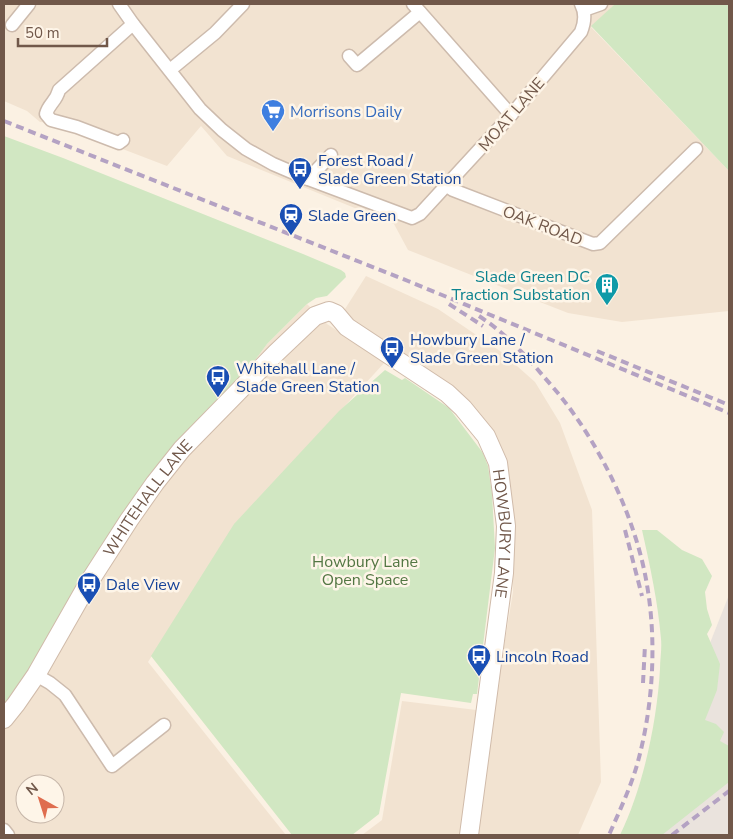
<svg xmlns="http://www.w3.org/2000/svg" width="733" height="839" viewBox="0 0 733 839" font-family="'Nunito Sans',sans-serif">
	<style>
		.residential { fill: #f2e3d1; fill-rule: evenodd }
		.industrial { fill: #eae3dd }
		.green { fill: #d1e7c2 }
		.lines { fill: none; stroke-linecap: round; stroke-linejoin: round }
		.street-casing { stroke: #cdbbad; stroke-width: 15 }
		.secondary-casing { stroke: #d0bbaa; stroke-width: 20 }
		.street { stroke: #fff; stroke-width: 12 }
		.secondary { stroke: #fff; stroke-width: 18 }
		.rail { stroke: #b4a2c3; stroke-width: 4; stroke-dasharray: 8 5; stroke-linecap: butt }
		.labels { text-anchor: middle; stroke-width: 5; stroke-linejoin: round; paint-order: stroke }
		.shop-label { font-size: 16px; fill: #366cbe; stroke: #fef5e8; text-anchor: start }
		.street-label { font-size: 16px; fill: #71584a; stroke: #fef5e8 }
		.transit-label { font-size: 16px; fill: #164399; stroke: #fef5e8; text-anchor: start }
		.culture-label { font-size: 16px; fill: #0d838f; stroke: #fef5e8; text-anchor: end }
		.park-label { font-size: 16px; fill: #537743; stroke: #fef5e8 }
	</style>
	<rect width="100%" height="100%" fill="#fbf1e3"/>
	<g class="residential">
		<path d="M4,4H615L591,27L729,171V311L622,322L568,313L408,250L394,224L227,156L201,126L167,166L73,130L53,123L40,122L27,111L4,101Z"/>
		<path d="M366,276L438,309L500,351L535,382L560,423L592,510L601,782L578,835H362L382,820L402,701L493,712L513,592L512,553L501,473L466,413L338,320Z"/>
		<path d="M307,304L327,324L385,362L232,529L148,662L286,835H4V708L28,675L62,613L267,344ZM25,784H55V814H25Z"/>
	</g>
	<path class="industrial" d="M729,595V835H634Z"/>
	<g class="green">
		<path d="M615,4H729V171L591,26Z"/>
		<path d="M4,136L63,158L303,254L341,270L345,273L346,277L327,296L316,298L307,304L267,344L236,386L77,590L40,650L28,675L4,708Z"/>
		<path d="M385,370L402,380L405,378L449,408L483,453L488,466L492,494L495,548L477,694H473L471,703L401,693L379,814L352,835H292L151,656L234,524L339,411Z"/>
		<path d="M642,530H657L682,550L702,559L712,576L705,592L707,609L712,625L707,634L720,664L717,690L705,720L716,724L724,732L720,741L729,746V782L662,835H620C643,788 657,722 660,669C660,659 662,649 661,639C658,602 650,566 642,530Z"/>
	</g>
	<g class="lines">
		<g class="street-casing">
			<g id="street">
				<path d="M119,4L133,24L200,109L222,130L246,149L273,164L308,179L412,218L420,214L511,115L581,32C585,22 586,13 581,4"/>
				<path d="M413,4L511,115"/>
				<path d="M584,10L601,4"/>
				<path d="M12,25L29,4"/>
				<path d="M349,56L357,65L420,12"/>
				<path d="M170,70L215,33L243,4"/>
				<path d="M123,140L119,143L77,127L51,120L46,114C49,103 56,102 59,90L133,24"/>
				<path d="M308,179L331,155"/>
				<path d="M447,186L453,190L593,244L600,243L696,149"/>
				<path d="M36,675L50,683L65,695L112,766L164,725"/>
				<path d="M4,830L8,835"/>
			</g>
		</g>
		<g class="secondary-casing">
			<g id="secondary">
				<path id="s1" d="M4,719L16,704L36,675L89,582L129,520L155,483L182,449L276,353L315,316L329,311L336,314L347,327L447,393L463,408L486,436L498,463L506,526L504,573L469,835"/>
			</g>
		</g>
		<use href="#street" class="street"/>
		<use href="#secondary" class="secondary"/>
		<g class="rail">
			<path d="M4,121L408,281L729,413"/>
			<path d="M449,304L483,326"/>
			<path d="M479,316C510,336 533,364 557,392C600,444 636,518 647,585C657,643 653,708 637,765C630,789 619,812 609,835"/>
			<path d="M597,351L729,405"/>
			<path d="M625,530L642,596"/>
			<path d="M643,683L645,645"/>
			<path d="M672,835L729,791"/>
		</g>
	</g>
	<defs>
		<g id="supermarket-pin" transform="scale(1.25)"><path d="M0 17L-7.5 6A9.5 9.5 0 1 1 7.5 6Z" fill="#3f7fe0" stroke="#fef5e8"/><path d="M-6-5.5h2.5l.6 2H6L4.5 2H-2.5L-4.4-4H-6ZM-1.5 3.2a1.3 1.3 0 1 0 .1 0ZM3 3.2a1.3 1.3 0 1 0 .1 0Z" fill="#fff"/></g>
		<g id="bus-pin" transform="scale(1.25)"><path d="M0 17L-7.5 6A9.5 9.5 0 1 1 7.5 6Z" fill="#1a4fb4" stroke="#fef5e8"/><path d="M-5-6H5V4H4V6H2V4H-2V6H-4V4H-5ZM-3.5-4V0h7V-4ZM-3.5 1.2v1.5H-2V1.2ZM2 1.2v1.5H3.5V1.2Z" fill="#fff"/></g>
		<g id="station-pin" transform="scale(1.25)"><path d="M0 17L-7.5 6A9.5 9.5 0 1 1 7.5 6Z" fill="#1a4fb4" stroke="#fef5e8"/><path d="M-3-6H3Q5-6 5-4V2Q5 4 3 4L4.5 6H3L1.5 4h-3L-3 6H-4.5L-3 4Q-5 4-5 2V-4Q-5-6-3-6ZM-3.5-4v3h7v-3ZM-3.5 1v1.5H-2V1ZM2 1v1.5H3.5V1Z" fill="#fff"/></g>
		<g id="building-pin" transform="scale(1.25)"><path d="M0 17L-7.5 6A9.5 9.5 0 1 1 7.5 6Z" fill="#0f9aa8" stroke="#fef5e8"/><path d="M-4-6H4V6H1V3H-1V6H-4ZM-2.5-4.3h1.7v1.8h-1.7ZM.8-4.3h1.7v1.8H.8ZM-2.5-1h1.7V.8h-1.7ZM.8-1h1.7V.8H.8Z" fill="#fff"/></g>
	</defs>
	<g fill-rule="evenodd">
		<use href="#supermarket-pin" x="273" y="111"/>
		<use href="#bus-pin" x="300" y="169"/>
		<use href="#station-pin" x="291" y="215"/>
		<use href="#building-pin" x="607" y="285"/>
		<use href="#bus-pin" x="392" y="348"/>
		<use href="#bus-pin" x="218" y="377"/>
		<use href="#bus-pin" x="89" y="584"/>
		<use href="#bus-pin" x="479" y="656"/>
	</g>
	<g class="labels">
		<g class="shop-label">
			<text x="290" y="117">Morrisons Daily</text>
		</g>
		<g class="street-label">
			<text transform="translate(511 114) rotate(-49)" y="6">MOAT LANE</text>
			<text transform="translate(543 225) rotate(21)" y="6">OAK ROAD</text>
			<text dy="6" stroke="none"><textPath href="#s1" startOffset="264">WHITEHALL LANE</textPath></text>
			<text dy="6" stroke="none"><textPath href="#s1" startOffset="830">HOWBURY LANE</textPath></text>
		</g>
		<g class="transit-label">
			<text x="318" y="166">Forest Road /<tspan x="318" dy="18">Slade Green Station</tspan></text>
			<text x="308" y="221">Slade Green</text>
			<text x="410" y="345">Howbury Lane /<tspan x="410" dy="18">Slade Green Station</tspan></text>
			<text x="236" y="374">Whitehall Lane /<tspan x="236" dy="18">Slade Green Station</tspan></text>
			<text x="106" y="590">Dale View</text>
			<text x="496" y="662">Lincoln Road</text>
		</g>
		<g class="culture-label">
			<text x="590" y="282">Slade Green DC<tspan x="590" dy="18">Traction Substation</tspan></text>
		</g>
		<g class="park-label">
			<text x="365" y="567">Howbury Lane<tspan x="365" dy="18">Open Space</tspan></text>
		</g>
	</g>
	<rect width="733" height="839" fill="none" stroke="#71584a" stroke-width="10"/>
	<g transform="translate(40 799) rotate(321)"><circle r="24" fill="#fef5e8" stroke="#c6b6a9"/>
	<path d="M0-4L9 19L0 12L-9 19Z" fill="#df6d4e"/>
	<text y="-8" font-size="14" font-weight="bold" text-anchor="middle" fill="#71584a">N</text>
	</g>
	<path d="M18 38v8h89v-8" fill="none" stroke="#71584a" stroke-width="2.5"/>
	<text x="25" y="38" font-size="15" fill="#71584a" stroke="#fef5e8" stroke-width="4" paint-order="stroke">50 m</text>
</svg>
